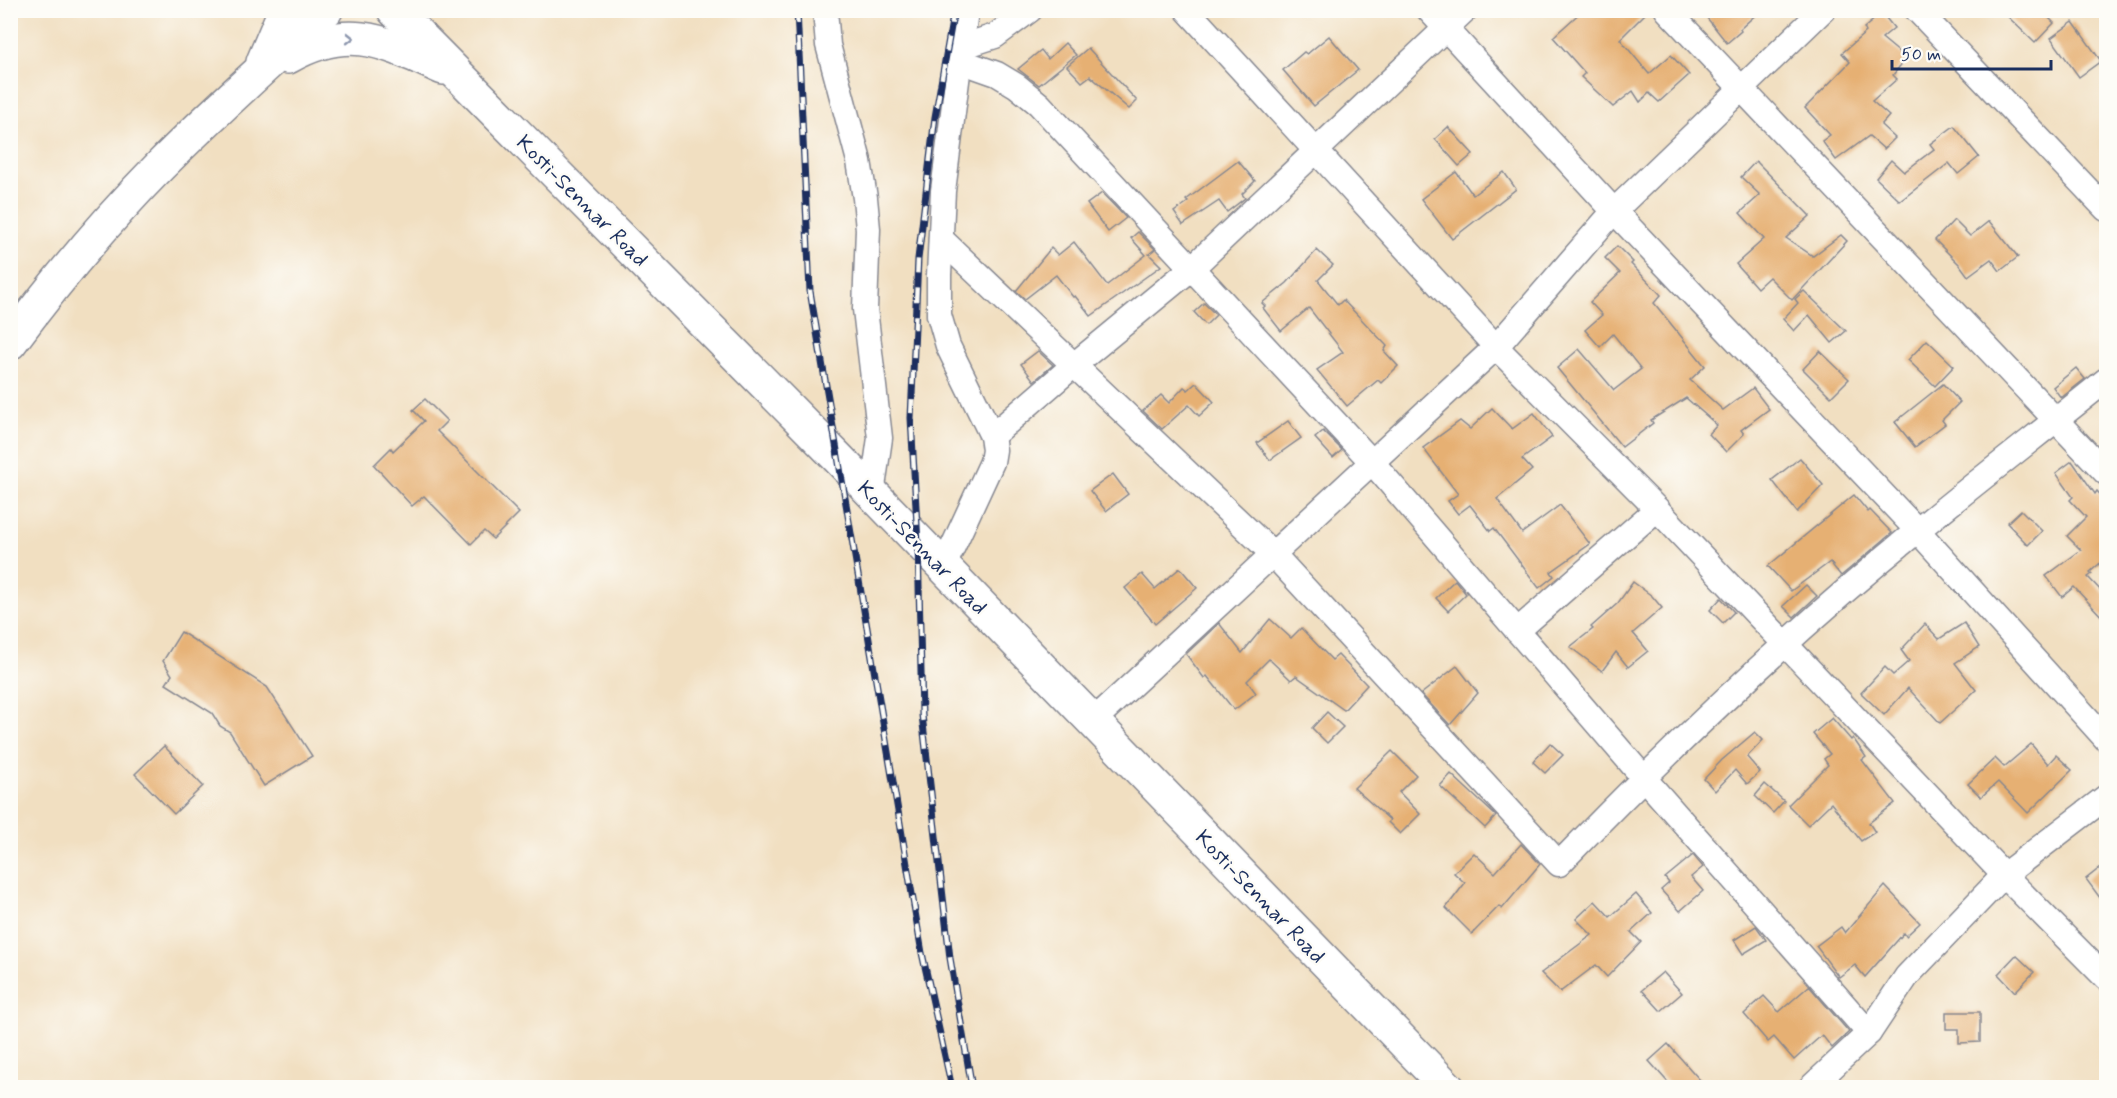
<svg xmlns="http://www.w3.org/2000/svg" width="2117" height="1098" viewBox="0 0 2117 1098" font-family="Mynerve,sans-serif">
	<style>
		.building { fill: #e6b073 }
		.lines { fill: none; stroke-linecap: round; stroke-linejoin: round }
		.minor-casing { stroke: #868790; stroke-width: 27 }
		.highway-casing { stroke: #868790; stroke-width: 36 }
		.minor { stroke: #fff; stroke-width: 24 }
		.highway { stroke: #fff; stroke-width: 33 }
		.rail-casing { stroke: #1b2f5e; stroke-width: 7 }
		.rail { stroke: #fdfcf7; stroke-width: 4.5; stroke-dasharray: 14; stroke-linecap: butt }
		.oneway { stroke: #8d97ae }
		.labels { text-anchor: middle; stroke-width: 5; stroke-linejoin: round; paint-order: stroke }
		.street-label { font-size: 22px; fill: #1b2f5e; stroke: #fdfcf7 }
	</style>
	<rect width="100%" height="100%" fill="#fdfcf7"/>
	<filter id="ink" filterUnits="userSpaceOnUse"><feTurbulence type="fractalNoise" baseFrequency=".0167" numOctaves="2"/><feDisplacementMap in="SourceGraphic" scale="12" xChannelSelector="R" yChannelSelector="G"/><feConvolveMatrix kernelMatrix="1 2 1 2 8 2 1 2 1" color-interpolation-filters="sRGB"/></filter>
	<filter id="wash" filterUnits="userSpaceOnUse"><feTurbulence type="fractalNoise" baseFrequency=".008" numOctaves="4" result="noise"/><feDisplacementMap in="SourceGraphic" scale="24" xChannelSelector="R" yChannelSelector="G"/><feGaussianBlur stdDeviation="1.35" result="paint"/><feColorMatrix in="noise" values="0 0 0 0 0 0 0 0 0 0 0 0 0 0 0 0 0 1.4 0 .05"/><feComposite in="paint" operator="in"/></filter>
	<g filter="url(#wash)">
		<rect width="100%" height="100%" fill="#f1dfc1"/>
		<g id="blocks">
			<g class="building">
				<path d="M1583,10H1649L1620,39L1649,74L1671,55L1689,75L1659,102L1649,93L1640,102L1633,91L1613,107L1581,77L1585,73L1553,37Z"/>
				<path d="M1718,10H1761L1740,29L1741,31L1727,43L1707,18Z"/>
				<path d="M2001,10H2041L2054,23L2035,43Z"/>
				<path d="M1882,13L1894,28L1882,38L1906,58L1893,75L1897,79L1872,101L1889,116L1881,125L1895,138L1884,149L1869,136L1836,160L1822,141L1830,135L1805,108L1850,62L1842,53L1866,32L1864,28Z"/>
				<path d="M2073,22L2101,61L2079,77L2051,38Z"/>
				<path d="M1329,36L1358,70L1314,106L1283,70L1304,52L1307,54Z"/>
				<path d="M1065,43L1076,55L1039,85L1018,69L1041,50L1048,59Z"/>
				<path d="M1088,48L1137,101L1129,109L1090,76L1082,82L1067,66Z"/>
				<path d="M1954,126L1979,157L1958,174L1949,163L1900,201L1876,178L1891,160L1904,172L1934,149L1930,144Z"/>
				<path d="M1448,127L1473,154L1459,166L1435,139Z"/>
				<path d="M1238,161L1255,181L1242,194L1245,198L1227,212L1219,201L1183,225L1174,212L1188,202L1186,200Z"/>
				<path d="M1756,161L1810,216L1786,238L1813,256L1841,235L1847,241L1792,300L1769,277L1757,288L1736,264L1764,239L1740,213L1760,195L1741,177Z"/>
				<path d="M1456,172L1473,195L1504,172L1516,189L1452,239L1421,199Z"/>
				<path d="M1102,193L1126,218L1108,232L1087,204Z"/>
				<path d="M1954,220L1970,236L1989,221L2018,257L2000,271L1991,259L1968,276L1960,265L1935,240Z"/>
				<path d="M1138,232L1155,249L1149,254L1161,266L1091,316L1075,296L1073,297L1056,275L1025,299L1016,291L1051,248L1058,255L1074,242L1107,285L1146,255L1131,238Z"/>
				<path d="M1617,246L1633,262L1631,264L1661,295L1654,303L1705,366L1690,380L1723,410L1753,388L1769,409L1741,430L1744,434L1726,452L1709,434L1717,425L1686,398L1651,420L1653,423L1622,447L1557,368L1579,349L1614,390L1641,369L1613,334L1600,347L1585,330L1602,315L1590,302L1620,273L1605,258Z"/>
				<path d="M1317,250L1333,265L1318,280L1338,305L1343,300L1387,346L1384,351L1398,366L1381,383L1378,380L1347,406L1317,370L1343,352L1309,308L1281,331L1263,308L1265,306L1262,303L1287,283Z"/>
				<path d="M1804,291L1846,331L1832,343L1809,315L1794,331L1783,319L1798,303L1795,299Z"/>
				<path d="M1204,303L1216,315L1206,325L1194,312Z"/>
				<path d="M1927,340L1954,366L1935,386L1908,360Z"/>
				<path d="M1038,351L1053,365L1034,381L1021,364Z"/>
				<path d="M1820,351L1849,379L1831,397L1803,369Z"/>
				<path d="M2076,368L2085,379L2061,398L2053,387Z"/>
				<path d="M1196,383L1214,402L1199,416L1189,405L1162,429L1143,411L1161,395L1169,403L1184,387L1188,390Z"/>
				<path d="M1943,384L1960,402L1942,420L1945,424L1915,447L1895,422Z"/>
				<path d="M425,399L447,421L437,431L519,513L493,539L484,531L471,544L424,496L412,506L374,465L391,448L393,451L424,421L413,410Z"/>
				<path d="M1492,408L1512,429L1534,413L1552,437L1522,459L1532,470L1497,499L1522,533L1560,505L1590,544L1551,572L1554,576L1539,588L1494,528L1490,531L1470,505L1458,514L1448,501L1458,494L1423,448L1460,421L1470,429Z"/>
				<path d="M1288,421L1301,438L1270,460L1257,443Z"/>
				<path d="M1323,431L1342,450L1333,458L1315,438Z"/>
				<path d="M1800,458L1823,485L1797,512L1772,480Z"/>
				<path d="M2072,461L2095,494L2097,491L2106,501V558L2090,572L2092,574L2088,577L2106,596V621L2074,587L2062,597L2046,576L2081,550L2067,536L2086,517L2070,500L2073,497L2056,473Z"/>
				<path d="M1113,474L1128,494L1106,511L1090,491Z"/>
				<path d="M1854,495L1868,512L1870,510L1892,533L1841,576L1830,562L1791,591L1768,566Z"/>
				<path d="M2021,510L2042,531L2028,545L2007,523Z"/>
				<path d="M1180,568L1197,588L1155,624L1125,588L1142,574L1155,589Z"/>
				<path d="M1455,580L1466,594L1448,611L1436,598Z"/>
				<path d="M1633,582L1652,596L1662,608L1633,633L1648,651L1628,667L1616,652L1602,671L1570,647L1593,629L1591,627L1618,603Z"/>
				<path d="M1806,585L1817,596L1794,617L1783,606Z"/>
				<path d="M1721,598L1734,612L1723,623L1710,610Z"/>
				<path d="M1270,619L1291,638L1301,628L1332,660L1338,655L1367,685L1344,710L1296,676L1291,680L1269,659L1247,681L1256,693L1234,710L1207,676L1204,678L1186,654L1219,623L1242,653Z"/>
				<path d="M1964,623L1979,647L1955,663L1976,690L1940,723L1908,688L1884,715L1861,693L1885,667L1893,675L1909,661L1901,650L1925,624L1939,639Z"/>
				<path d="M181,632L267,687L312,756L264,786L230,732L220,726L212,713L166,684L172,675L163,661Z"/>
				<path d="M1457,666L1478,693L1450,725L1421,694Z"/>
				<path d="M1327,712L1343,727L1327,743L1312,728Z"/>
				<path d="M1832,718L1851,740L1853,738L1866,757L1862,760L1895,803L1869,823L1875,832L1861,841L1831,803L1808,825L1788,805L1828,765L1824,759L1830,754L1813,734Z"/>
				<path d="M1755,732L1763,740L1747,757L1760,772L1747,784L1735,770L1715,791L1704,779L1722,760Z"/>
				<path d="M1550,743L1563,755L1545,773L1533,762Z"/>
				<path d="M2031,744L2048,764L2056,755L2072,770L2028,813L1998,782L1981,797L1968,784L1995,758L2004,767Z"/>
				<path d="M164,746L203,786L174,814L135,774Z"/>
				<path d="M1392,751L1416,775L1399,792L1420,814L1400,834L1388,822L1390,820L1354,788Z"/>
				<path d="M1451,774L1496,816L1485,828L1440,786Z"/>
				<path d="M1765,784L1784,801L1773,813L1755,796Z"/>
				<path d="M1521,844L1540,864L1502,909L1499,906L1472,934L1446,908L1465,883L1454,873L1474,853L1495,873Z"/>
				<path d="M1693,855L1703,867L1691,877L1703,891L1680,911L1661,890L1669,883L1665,878Z"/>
				<path d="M2106,863V906L2086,879Z"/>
				<path d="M1885,886L1920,923L1906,936L1904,933L1865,977L1855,965L1839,977L1816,946L1841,927L1845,933Z"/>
				<path d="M1636,894L1652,913L1631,932L1641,942L1607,977L1596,965L1560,992L1541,973L1592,935L1576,919L1595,901L1610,917Z"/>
				<path d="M1756,926L1766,940L1743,954L1734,940Z"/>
				<path d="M2016,955L2034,972L2015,992L1998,974Z"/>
				<path d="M1663,972L1682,993L1661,1011L1642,990Z"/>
				<path d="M1809,986L1849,1032L1832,1048L1822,1035L1794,1060L1774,1037L1768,1042L1744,1014L1764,996L1779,1012Z"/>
				<path d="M1946,1012H1980V1042L1959,1043V1029H1946Z"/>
				<path d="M1668,1044L1707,1088H1673L1649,1061Z"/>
			</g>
		</g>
	</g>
	<g filter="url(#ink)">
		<use href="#blocks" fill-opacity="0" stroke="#868790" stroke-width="1.5"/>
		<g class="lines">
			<g class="minor-casing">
				<g id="minor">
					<path d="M825,10L828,45L859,161L865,198L868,229L865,309L880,438L872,494"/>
					<path d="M1187,10L1496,347L1657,509L2004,875L2106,978"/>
					<path d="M1429,10L1614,211L1917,530L2106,739"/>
					<path d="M1667,10L2106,473"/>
					<path d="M1917,10L2106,209"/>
					<path d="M961,47L995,36L1030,10"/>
					<path d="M960,61L997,74L1017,86L1039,104L1372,462L1643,777L1869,1033"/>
					<path d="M941,239L1272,553L1559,864C1672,747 1791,633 1918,530C1980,479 2044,430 2106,380"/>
					<path d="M992,436L1074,365L1192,268L1465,10"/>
					<path d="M943,568L992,462L994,450L992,436L948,346L939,315V275L943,191L966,10"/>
					<path d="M1517,631L1657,509"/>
					<path d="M1092,722L1496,347L1614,211L1823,10"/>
					<path d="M1810,1088L1869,1033L1907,976L2004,875L2106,797"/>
				</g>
			</g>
			<g class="highway-casing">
				<g id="highway">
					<path d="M394,10L838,458L1448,1088"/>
					<path d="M288,57C350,22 384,42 443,68"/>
					<path d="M263,62L285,10"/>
					<path d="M10,343C56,281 106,221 160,166C213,112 271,62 326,10"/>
				</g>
			</g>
			<use href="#minor" class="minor"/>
			<use href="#highway" class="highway"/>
			<g class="rail-casing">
				<g id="rail">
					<path d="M797,10L810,291L922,953L952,1088"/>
					<path d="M954,10L935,117L918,259L911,418L918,543L922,715L950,958L972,1088"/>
				</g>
			</g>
			<use href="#rail" class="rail"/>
		</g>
		<defs><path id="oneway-chevron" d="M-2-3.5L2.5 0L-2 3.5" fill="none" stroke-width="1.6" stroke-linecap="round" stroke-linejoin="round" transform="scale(1.5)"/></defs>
		<use class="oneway" href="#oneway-chevron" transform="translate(350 38)"/>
	</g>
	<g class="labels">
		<g class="street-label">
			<text transform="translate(583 200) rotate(45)" y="8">Kosti-Sennar Road</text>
			<text transform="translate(923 547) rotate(46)" y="8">Kosti-Sennar Road</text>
			<text transform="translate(1261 896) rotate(46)" y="8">Kosti-Sennar Road</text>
		</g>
	</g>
	<rect width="2117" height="1098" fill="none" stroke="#fdfcf7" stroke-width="36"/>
	<path d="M1892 60v9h159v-9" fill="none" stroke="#1b2f5e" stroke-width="3"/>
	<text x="1901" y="60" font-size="18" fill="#1b2f5e" stroke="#fdfcf7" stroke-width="4.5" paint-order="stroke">50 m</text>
</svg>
